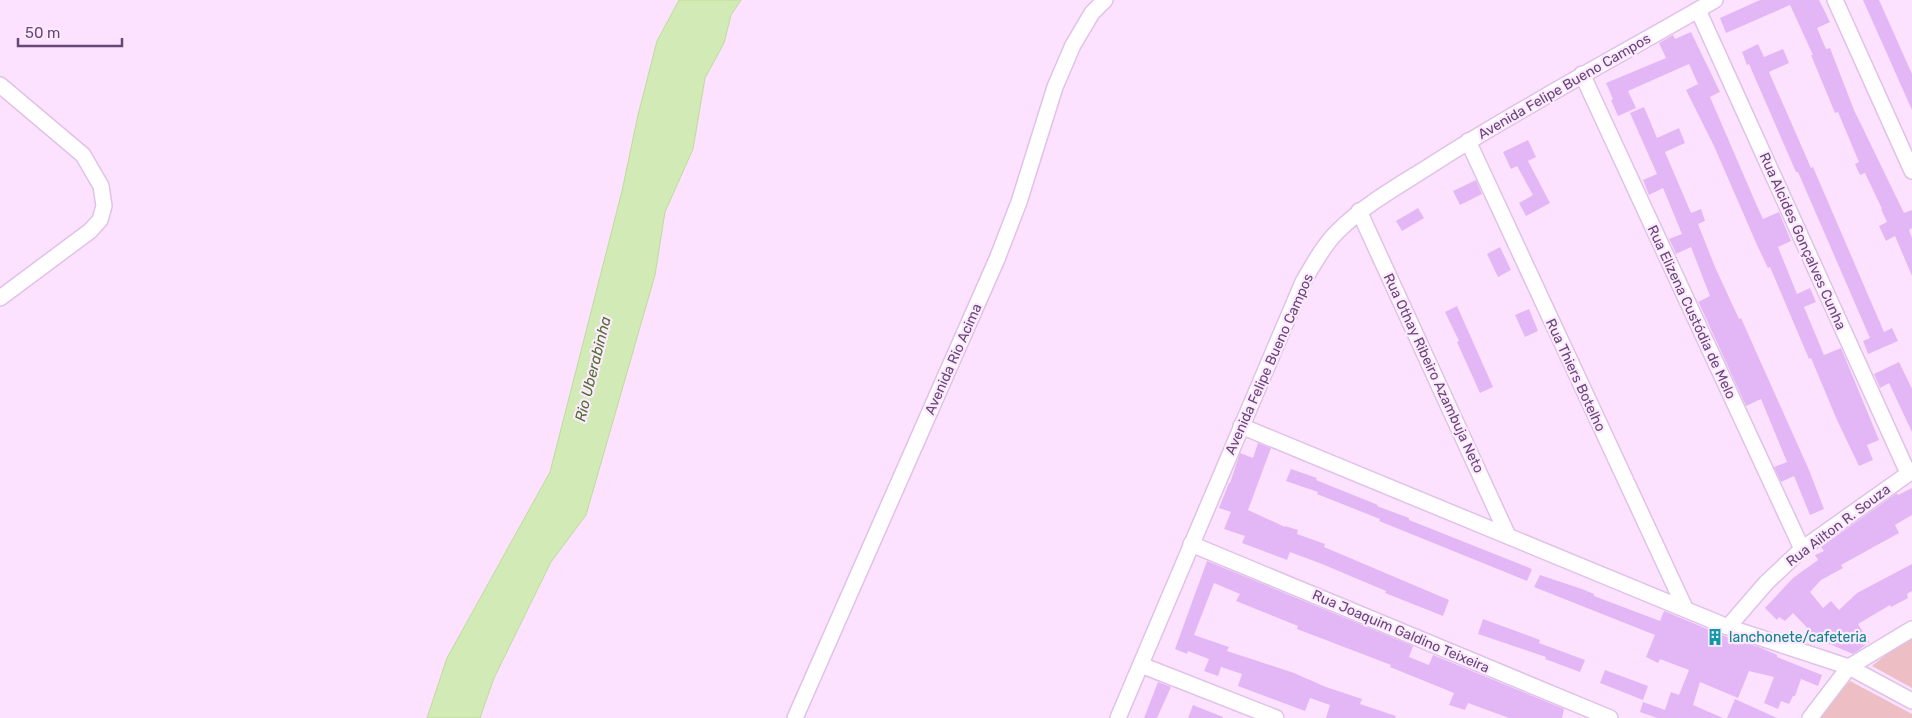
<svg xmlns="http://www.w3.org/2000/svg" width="1912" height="718" viewBox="0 0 1912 718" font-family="Rubik,sans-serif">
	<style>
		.green { fill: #edbfc4 }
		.water { fill: #d2eab5; stroke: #bedc9a }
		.building { fill: #e3b7f6 }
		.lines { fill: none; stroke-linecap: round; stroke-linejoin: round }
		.minor-casing { stroke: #e0c2e8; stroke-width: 18 }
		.minor { stroke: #fff; stroke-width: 15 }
		.labels { text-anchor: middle; stroke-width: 4.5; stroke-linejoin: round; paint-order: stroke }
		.street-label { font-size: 14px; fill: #674678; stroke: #fdeaff }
		.culture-label { font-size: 14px; fill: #0d838f; stroke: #fdeaff; text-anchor: start }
		.water-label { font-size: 15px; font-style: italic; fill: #537133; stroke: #fdeaff }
	</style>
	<rect width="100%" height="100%" fill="#fce2fe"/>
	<g class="green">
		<path d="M1912,633V688L1872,666Z"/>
		<path d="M1850,681L1912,714V718H1817Z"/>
	</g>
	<path class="water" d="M679,0H741L731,15L724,43L705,78L693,149L665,212L655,275L586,515L551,562L494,678L480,718H427L447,658L550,472L622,191L638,115L657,41Z"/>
	<g class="building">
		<path d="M1760,0H1819L1830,22L1817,28L1826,49L1830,48L1854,110L1904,213L1912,210V228L1909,230L1912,238V276L1895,236L1886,241L1879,226L1887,222L1881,209H1882L1865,173L1860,175L1855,164L1859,162L1838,112L1835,113L1811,55H1813L1790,5L1726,33L1720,18Z"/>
		<path d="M1863,0H1879L1892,29L1912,74V110Z"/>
		<path d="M1691,32L1720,92L1710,97L1757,206L1763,219L1779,212L1791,241L1778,247L1797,294L1810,288L1816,302L1804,307L1824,355L1841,348L1879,440L1867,445L1873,460L1859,466L1837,420L1811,358L1809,359L1770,267L1768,268L1757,245L1714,146L1686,90L1698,84L1689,64L1628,91L1636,108L1618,116L1611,100L1613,99L1606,83L1666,58L1659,43L1673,35L1675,39Z"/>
		<path d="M1758,44L1764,57L1783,49L1789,63L1769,72L1811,168L1813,167L1884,332L1892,328L1898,341L1868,354L1863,341L1870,338L1798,172H1796L1749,64L1747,65L1742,52Z"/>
		<path d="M1644,107L1657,138L1679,128L1685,143L1665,152L1691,213L1701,209L1705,221L1698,224L1715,267L1739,319L1741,318L1809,470L1824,509L1810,515L1794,476L1781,482L1774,467L1787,462L1761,399L1746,406L1699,303L1698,302L1710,296L1691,247L1676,254L1672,245L1669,239L1682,234L1663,188L1649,195L1643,180L1657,174L1630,113Z"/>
		<path d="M1528,140L1536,157L1528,161L1550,203L1526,216L1519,203L1533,195L1517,166L1511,169L1503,152Z"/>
		<path d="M1476,180L1482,194L1460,205L1453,191Z"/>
		<path d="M1418,208L1424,218L1402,231L1396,221Z"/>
		<path d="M1500,247L1511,270L1498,277L1487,254Z"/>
		<path d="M1457,306L1493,387L1480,393L1457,342L1459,341L1445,312Z"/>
		<path d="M1529,309L1538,331L1525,337L1515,315Z"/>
		<path d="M1899,362L1912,389V432L1889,383L1880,388L1874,374Z"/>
		<path d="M1258,443L1271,448L1248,510L1285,527V526L1298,530L1297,534L1325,544L1324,547L1449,600L1443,616L1385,593L1386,591L1322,564L1290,552L1287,560L1274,555L1242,543L1245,536L1224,529L1231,512L1219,508L1229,483H1230L1240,453L1253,458Z"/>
		<path d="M1291,469L1317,478L1316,480L1378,505L1377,506L1409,518V520L1532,569L1527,581L1379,521L1380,519L1317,494L1318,492L1286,481Z"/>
		<path d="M1912,488V515L1895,525L1899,533L1841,565L1843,568L1821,580L1810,592L1823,608L1831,601L1839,610L1857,593L1912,564V591L1907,594L1908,598L1891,607L1890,605L1858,624L1869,642L1859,650L1853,654L1818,639L1793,613L1785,621L1779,617L1777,620L1765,608L1793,578L1818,560L1815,555L1824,551L1821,547L1897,493L1898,495Z"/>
		<path d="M1207,561L1413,646L1409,657L1429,665L1433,655L1564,709L1562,718H1509L1468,703L1465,710L1449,705L1454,693L1390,667L1391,665L1297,629L1298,626L1236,601L1240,594L1214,583L1194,635L1229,647L1227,651L1294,673L1326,687L1362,699L1360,704L1396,716L1395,718H1326L1330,705L1310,698L1305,711L1238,686L1242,674L1221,667L1218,676L1204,671L1209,659L1188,651L1187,654L1175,649Z"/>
		<path d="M1540,575L1582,589L1594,594V596L1660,621L1664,611L1724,636L1759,647L1777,655V657L1822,675L1818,686L1801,679L1795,696H1793L1789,704L1781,701L1778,709L1764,703L1774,677L1749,671L1738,698L1700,682L1693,705L1723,718H1657L1640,712L1643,702L1665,710L1671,692L1679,695L1689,670L1660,659L1658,663L1646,657L1655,635L1534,587Z"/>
		<path d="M1483,619L1540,640L1539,643L1585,660L1580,672L1545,659L1546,657L1478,634Z"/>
		<path d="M1605,670L1648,686L1643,700L1600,683Z"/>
		<path d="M1158,682L1171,687L1157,718H1144Z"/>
		<path d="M1735,699L1777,718H1727Z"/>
		<path d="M1193,705L1223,717V718H1188Z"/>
	</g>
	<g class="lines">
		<g class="minor-casing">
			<g id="minor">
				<path d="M1835,0L1912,171"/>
				<path d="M1698,10L1908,473"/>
				<path d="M1582,74L1802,549"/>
				<path d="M0,85L83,155L101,186L104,206L100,220L90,231L0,298"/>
				<path d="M1468,141L1685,608"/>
				<path d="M1359,211L1508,536"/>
				<path d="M1241,426L1728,627L1849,667L1912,701"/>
				<path d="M1191,544L1610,718"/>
				<path d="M1728,627L1766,583L1802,549L1912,471"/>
				<path d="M1141,665L1276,718"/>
				<path d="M795,718L997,259L1019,202L1055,87L1073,45L1092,13L1105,0"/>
				<path d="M1118,718L1303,282C1313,265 1323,246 1337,232C1366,203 1402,184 1436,162C1527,104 1622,54 1715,0"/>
				<path d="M1810,718L1849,667L1912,629"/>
			</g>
		</g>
		<use href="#minor" class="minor"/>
	</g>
	<defs>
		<g id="building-bare" transform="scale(1.35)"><path d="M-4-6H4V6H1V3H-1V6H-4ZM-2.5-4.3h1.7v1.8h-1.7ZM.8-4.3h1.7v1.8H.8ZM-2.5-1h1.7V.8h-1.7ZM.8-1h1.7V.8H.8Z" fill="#0f9aa8" stroke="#fdeaff" stroke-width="2.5" paint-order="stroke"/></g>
	</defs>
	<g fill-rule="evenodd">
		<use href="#building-bare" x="1715" y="637"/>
	</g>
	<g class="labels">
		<g class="street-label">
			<text transform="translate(1564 86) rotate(-30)" y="5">Avenida Felipe Bueno Campos</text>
			<text transform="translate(1803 241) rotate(66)" y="5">Rua Alcides Gonçalves Cunha</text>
			<text transform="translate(1692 312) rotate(65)" y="5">Rua Elizena Custódia de Melo</text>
			<text transform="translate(953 359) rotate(-66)" y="5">Avenida Rio Acima</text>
			<text transform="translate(1269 364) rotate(-66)" y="5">Avenida Felipe Bueno Campos</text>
			<text transform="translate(1434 373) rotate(65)" y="5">Rua Othay Ribeiro Azambuja Neto</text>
			<text transform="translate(1576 375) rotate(65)" y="5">Rua Thiers Botelho</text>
			<text transform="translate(1838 525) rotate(-37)" y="5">Rua Ailton R. Souza</text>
			<text transform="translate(1401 631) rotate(23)" y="5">Rua Joaquim Galdino Teixeira</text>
		</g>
		<g class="culture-label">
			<text x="1729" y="642">lanchonete/cafeteria</text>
		</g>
		<g class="water-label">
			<text transform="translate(593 369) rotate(-76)" y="5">Rio Uberabinha</text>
		</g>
	</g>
	<path d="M18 38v8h104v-8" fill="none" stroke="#674678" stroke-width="2.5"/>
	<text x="25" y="38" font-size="15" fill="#674678" stroke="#fdeaff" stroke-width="4" paint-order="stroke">50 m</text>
</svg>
